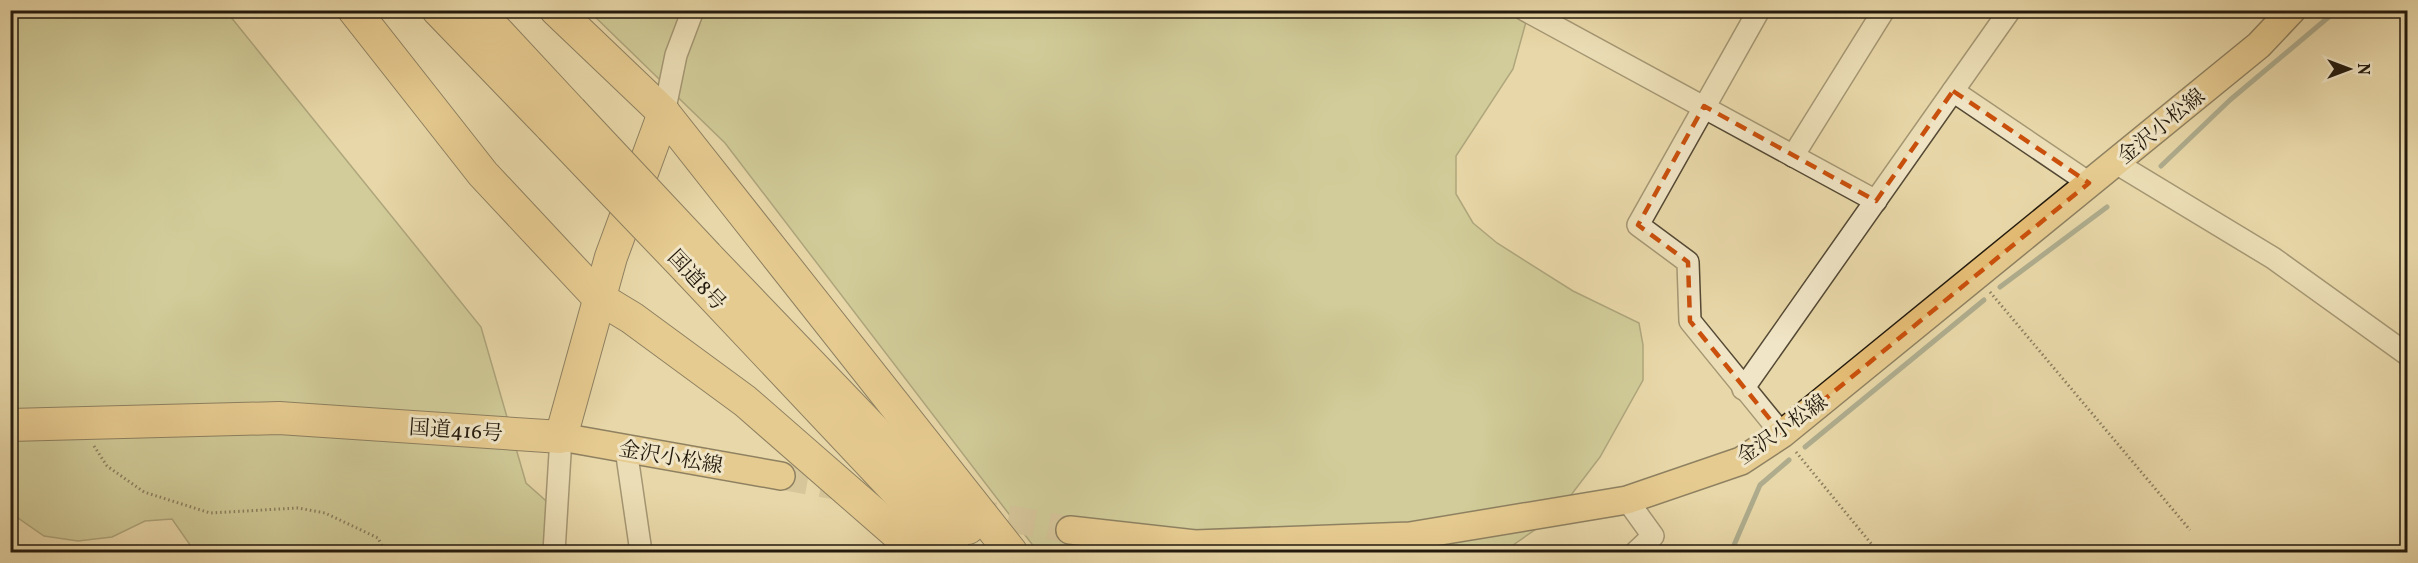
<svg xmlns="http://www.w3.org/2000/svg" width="2418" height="563" viewBox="0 0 2418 563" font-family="Vollkorn,'Noto Serif JP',serif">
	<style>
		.green { fill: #b5be88; stroke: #6c6c4a; stroke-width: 1.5 }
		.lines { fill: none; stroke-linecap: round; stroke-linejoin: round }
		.stream { stroke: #69796e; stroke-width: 5 }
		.major-tunnel { stroke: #c1b189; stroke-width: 27; stroke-dasharray: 27 14; stroke-linecap: butt }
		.minor-casing { stroke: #544934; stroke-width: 24 }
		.major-casing { stroke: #231a0d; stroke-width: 30 }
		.highway-casing { stroke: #231a0d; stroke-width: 34 }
		.path { stroke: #231a0d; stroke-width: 3; stroke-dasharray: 1.5 3; stroke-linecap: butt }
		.minor { stroke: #f0e5c6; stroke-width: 21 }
		.major { stroke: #e4bc74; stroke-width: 27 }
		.highway { stroke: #e4bc74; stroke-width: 32 }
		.highway-bridge-casing { stroke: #231a0d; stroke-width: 34; stroke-linecap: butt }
		.highway-bridge { stroke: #e4bc74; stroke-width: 32 }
		.marked { fill: none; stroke: #ca500c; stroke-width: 4.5; stroke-dasharray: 12 8; stroke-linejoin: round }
		.labels { text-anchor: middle; stroke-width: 6; stroke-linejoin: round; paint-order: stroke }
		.street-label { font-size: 21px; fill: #231a0d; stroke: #f0e5c6 }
	</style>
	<rect width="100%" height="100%" fill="#e8d7a8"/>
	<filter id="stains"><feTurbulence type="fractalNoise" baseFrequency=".00333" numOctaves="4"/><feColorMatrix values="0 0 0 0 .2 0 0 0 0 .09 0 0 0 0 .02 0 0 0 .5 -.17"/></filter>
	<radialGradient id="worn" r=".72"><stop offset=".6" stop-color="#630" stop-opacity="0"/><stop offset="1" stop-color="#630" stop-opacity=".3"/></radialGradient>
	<g class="green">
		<path d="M10,11H226L481,327L526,483L553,507L550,552H195L172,519L145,521L112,537L78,541L44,536L11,513Z"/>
		<path d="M589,11H1529L1513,69L1456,156V194L1473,223L1497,243L1573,291L1639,323L1643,345V380L1600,457L1555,516L1503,552H1038L725,143Z"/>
	</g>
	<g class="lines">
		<g class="stream">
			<path d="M2161,166L2230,100L2337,10"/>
			<path d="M2000,287L2107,207"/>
			<path d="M1805,447L1984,300"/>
			<path d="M1731,552L1760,485L1789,460"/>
		</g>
		<g class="major-tunnel">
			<path d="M781,476L912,500"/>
			<path d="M968,511L1070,530"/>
		</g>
		<g class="minor-casing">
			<g id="minor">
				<path d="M1525,10L1876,201"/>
				<path d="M1759,10L1638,225L1688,262L1690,321L1782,434"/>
				<path d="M1953,91L2089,183"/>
				<path d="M664,113L676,55L693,10"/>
				<path d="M1793,156L1884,10"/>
				<path d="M2116,163L2273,258L2408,355"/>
				<path d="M1743,389L2010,10"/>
				<path d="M626,449L641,552"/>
				<path d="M1627,500L1653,536L1636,552"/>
				<path d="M554,552L561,437"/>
			</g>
		</g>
		<g class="major-casing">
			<g id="major">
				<path d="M561,437L781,476"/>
				<path d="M1070,530L1195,544L1410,536L1627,500L1741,461L1782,434L2259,45L2292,10"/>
			</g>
		</g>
		<g class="highway-casing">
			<g id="highway">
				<path d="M354,10L483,174L599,298L632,318L745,401L918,552"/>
				<path d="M438,10L551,127"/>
				<path d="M477,10L571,111"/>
				<path d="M556,10L664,113L1011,552"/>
				<path d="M707,256L968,528"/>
				<path d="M688,270L954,552"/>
				<path d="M10,425L279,418L561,437L611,257L664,113"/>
			</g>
		</g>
		<g class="path">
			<path d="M1990,292L2190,530"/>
			<path d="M94,446L107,466L144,492L210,513L298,508L325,513L378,538L385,552"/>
			<path d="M1796,452L1878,552"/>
		</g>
		<use href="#minor" class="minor"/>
		<use href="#major" class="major"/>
		<use href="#highway" class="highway"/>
		<g class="highway-bridge-casing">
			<g id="highway-bridge">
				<path d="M571,111L707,256"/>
				<path d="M551,127L688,270"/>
			</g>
		</g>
		<use href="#highway-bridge" class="highway-bridge"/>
	</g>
	<path d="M0 0H2418V563H0ZM1953,91L2089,183L1782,434L1690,321L1688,262L1638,225L1704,106L1876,201Z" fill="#e8d7a8" fill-opacity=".55" fill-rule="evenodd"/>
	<path class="marked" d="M1953,91L2089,183L1782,434L1690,321L1688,262L1638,225L1704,106L1876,201Z"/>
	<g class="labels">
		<g class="street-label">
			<text transform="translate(2161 126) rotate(-39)" y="7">金沢小松線</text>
			<text transform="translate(697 280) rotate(47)" y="7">国道8号</text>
			<text transform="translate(1782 429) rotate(-35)" y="7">金沢小松線</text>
			<text transform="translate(456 430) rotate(4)" y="7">国道416号</text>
			<text transform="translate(671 457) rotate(10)" y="7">金沢小松線</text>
		</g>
	</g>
	<rect width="2418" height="563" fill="none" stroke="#e8d7a8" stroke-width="36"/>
	<rect x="12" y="12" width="2394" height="539" fill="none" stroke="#231a0d" stroke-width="3"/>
	<rect x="18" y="18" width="2382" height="527" fill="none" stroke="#231a0d" stroke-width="1.5"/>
	<g transform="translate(2349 69) rotate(90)" stroke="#f0e5c6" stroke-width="4.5" paint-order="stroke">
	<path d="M0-4.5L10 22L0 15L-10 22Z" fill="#231a0d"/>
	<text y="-9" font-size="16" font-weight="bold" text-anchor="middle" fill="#231a0d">N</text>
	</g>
	<rect width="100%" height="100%" filter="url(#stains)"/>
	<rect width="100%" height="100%" fill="url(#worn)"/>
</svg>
